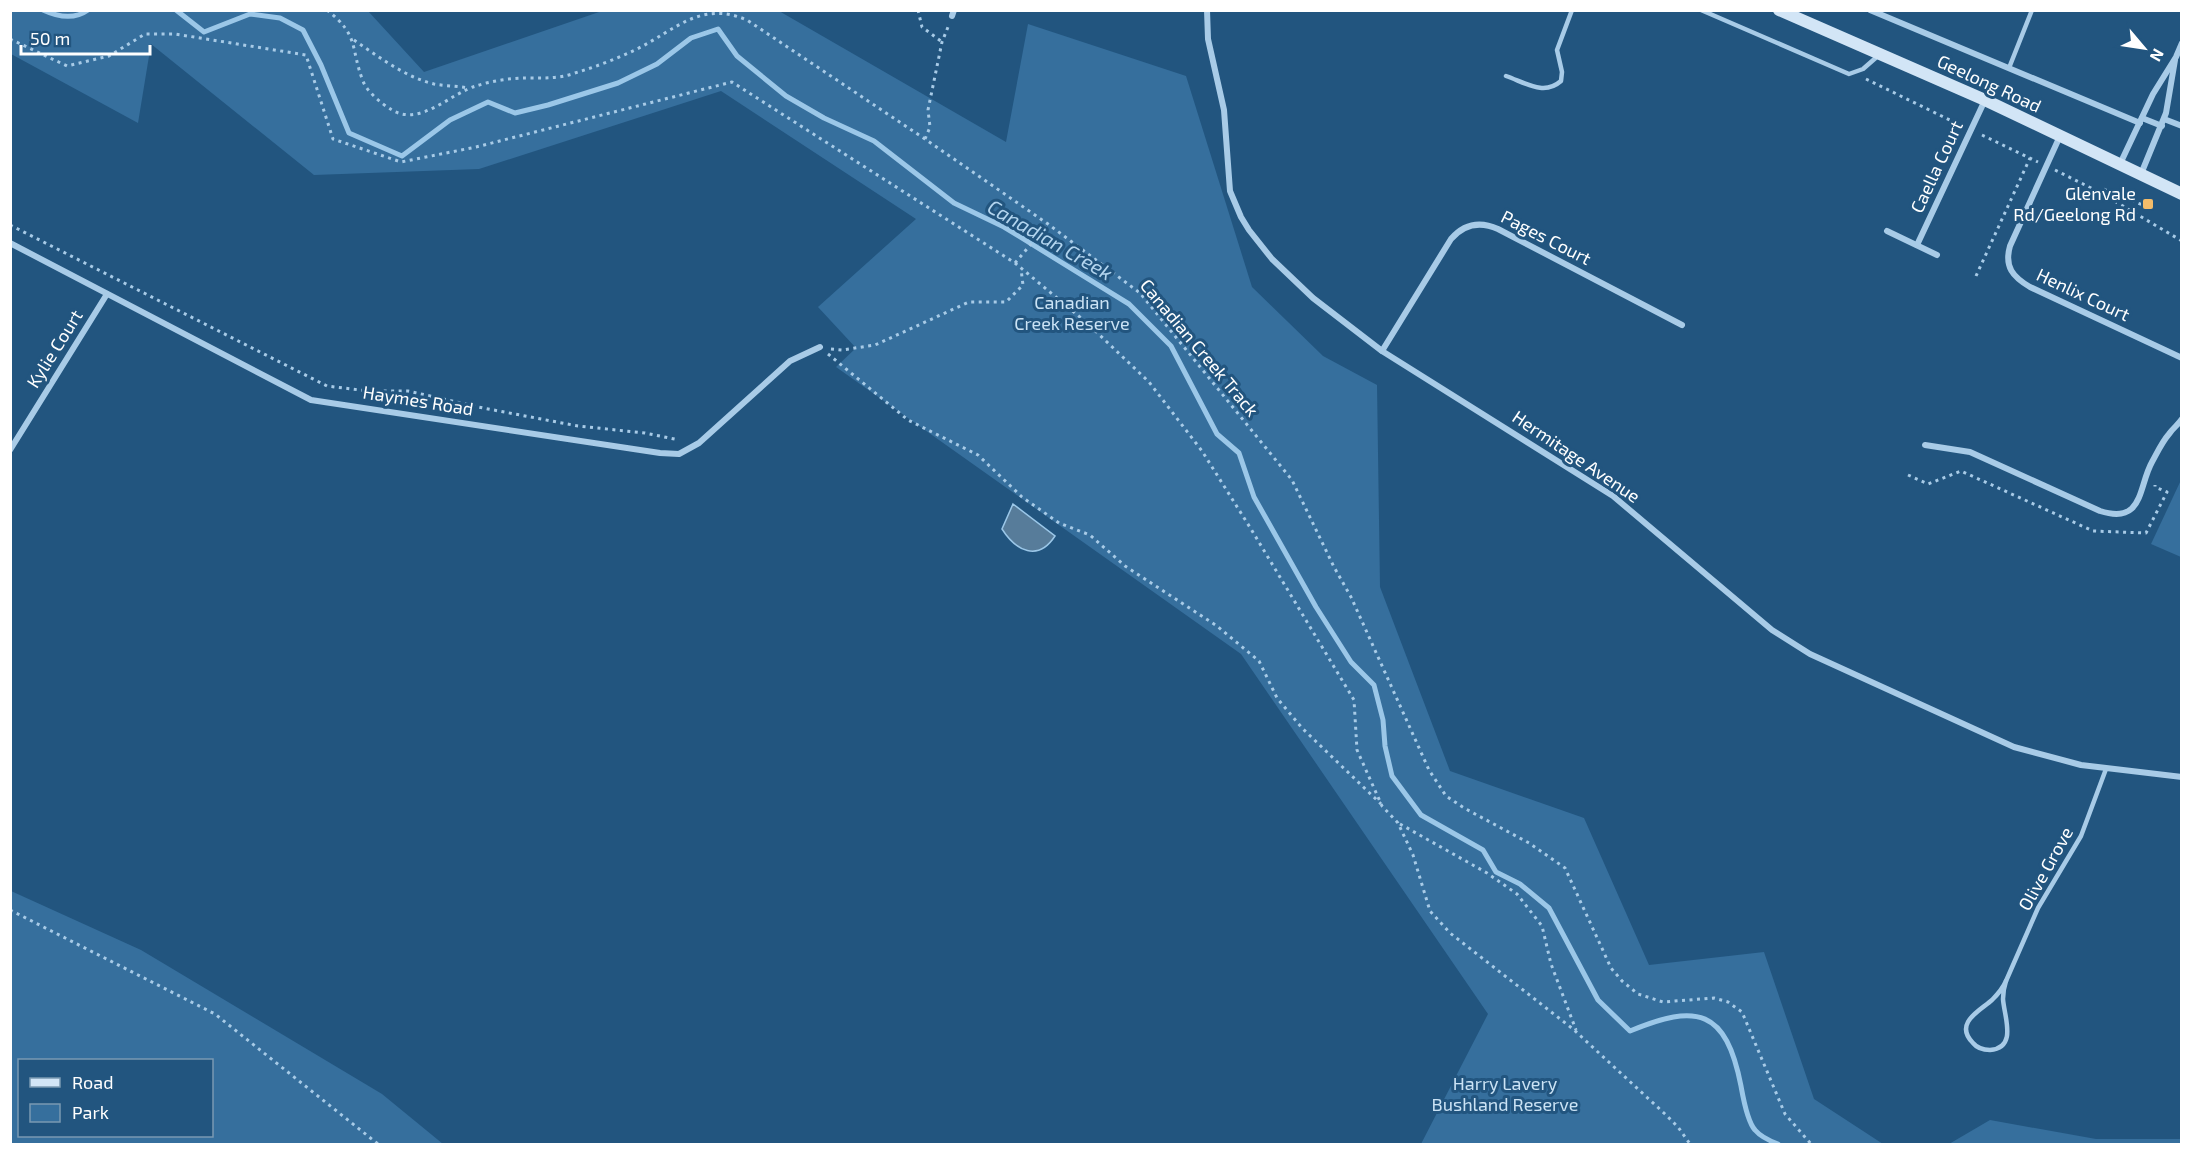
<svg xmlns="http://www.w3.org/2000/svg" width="2192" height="1155" viewBox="0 0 2192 1155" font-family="'Exo 2',sans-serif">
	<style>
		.green { fill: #366f9d; fill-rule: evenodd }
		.water { fill: #577c9a; stroke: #9bc7e8; stroke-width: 1.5 }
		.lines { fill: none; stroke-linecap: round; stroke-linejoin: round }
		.stream { stroke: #9bc7e8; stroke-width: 5 }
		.path { stroke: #a8cbe7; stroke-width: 3; stroke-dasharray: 3 4.5; stroke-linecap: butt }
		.service { stroke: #a8cbe7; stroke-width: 4.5 }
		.minor { stroke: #a8cbe7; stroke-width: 6 }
		.secondary { stroke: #d2e5f6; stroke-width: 12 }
		.poi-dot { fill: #f3bc6a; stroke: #22557f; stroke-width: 2 }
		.labels { text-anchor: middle; stroke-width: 6; stroke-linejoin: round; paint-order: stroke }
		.street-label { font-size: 18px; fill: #fff; stroke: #22557f }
		.poi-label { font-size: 18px; fill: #fff; stroke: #22557f; text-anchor: end }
		.park-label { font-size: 18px; fill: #cbe3f5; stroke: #22557f }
		.water-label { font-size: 20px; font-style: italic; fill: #b3d5ef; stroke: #22557f }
	</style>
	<rect width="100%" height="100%" fill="#22557f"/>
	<g class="green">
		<path d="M10,11H368L424,72L602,11H779L1006,142L1028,24L1186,76L1252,287L1323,356L1377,385L1380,587L1450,771L1584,818L1649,965L1764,952L1814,1099L1883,1144H1421L1488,1014L1241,654L836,367L856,348L818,307L916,219L721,91L479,169L314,175L151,44L138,123L11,54Z"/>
		<path d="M2181,480V557L2151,544Z"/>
		<path d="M11,891L141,950L382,1094L443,1144H11ZM212,1060V1136H20V1060Z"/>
		<path d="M1990,1120L2096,1139H2181V1144H1949Z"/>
	</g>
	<path class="water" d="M1013,504L1055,536C1038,562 1016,551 1002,529Z"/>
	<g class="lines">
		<g class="stream">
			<path d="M43,10C58,17 74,20 88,10"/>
			<path d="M176,10L204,32L250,14L280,18L303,30L321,65L349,133L402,156L450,120L488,102L515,113L548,105L618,83L657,64L691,38L718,29L737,56L786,96L824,118L874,141L954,203L1004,227L1129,304L1171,346L1217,434L1239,453L1254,497L1316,607L1351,662L1374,685L1383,720L1385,746L1392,776L1421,815L1483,850L1496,872L1520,884L1549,908L1598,1000L1630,1031C1697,1003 1726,1009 1741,1086C1743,1097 1747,1121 1755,1130C1760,1136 1770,1141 1778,1144"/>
		</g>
		<g class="path">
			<path d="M327,10C360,36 350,48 363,81C367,92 382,104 392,110C420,127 451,93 476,86C491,81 510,78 526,78C543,78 558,79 575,73C595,67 616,59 635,50C676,30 700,0 747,20L925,139L1048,224L1140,293L1292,480L1334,567L1351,597L1429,770L1446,796L1464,808L1529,843L1565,868L1611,968L1622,981L1638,994L1663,1002L1714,998L1728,1002L1742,1012L1785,1114L1811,1144"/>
			<path d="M918,10L922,27L942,42"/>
			<path d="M10,39L67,66L109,56L145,34H175L306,55L333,139L401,162L476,147L732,82L1015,263L1087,323L1149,382L1202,451L1251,529L1354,700L1357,750L1382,806L1398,823L1413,855L1430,911L1450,933L1573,1029L1665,1114L1678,1127L1690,1144"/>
			<path d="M354,40C379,57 405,77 434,84C445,86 457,86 468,88"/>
			<path d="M1866,79L1962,126"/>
			<path d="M1982,135L2038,162"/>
			<path d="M925,139L930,127L928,110L942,42L948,27"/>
			<path d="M2055,170L2099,192L2182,241"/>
			<path d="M2099,192L2101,188L2145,206"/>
			<path d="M10,225L327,386L368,391H408L483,408L578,426L645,433L679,440"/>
			<path d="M1015,263L1048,224"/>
			<path d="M1976,276L2030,158"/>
			<path d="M831,349L842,350L875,345L969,302H1006L1023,285L1021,269"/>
			<path d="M828,354L908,420L978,455L1022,497L1059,523L1090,535L1125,566L1217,626L1259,661L1277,698L1302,728L1381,804"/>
			<path d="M1908,475L1928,484L1961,471L2093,531L2146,533L2167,492L2155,487V485"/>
			<path d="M1400,824L1487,873L1517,894L1542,926L1551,964L1576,1030"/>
			<path d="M10,910L215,1014L378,1144"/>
		</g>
		<g class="service">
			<path d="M1701,10L1849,74L1863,69L1879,55"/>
			<path d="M2009,68L2032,10"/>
			<path d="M1506,76C1526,83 1544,96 1561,81L1562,72L1557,50L1572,10"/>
			<path d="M2006,981L2038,908L2081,836L2106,769"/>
			<path d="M2006,981C2004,987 2003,993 2003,999C2004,1016 2018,1048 1990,1050C1984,1050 1977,1048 1973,1043C1953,1023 1981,1010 1992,1000C1998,994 2003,988 2006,981Z"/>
		</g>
		<g class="minor">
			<path d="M1207,10L1208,39L1224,110L1230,191L1241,217L1249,230L1272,259L1313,298L1382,351L1613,496L1772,630L1810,654L2014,747L2081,765L2182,777"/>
			<path d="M1870,10L2140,123"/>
			<path d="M952,16L954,10"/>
			<path d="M2142,118L2162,126"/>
			<path d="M2164,119L2182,126"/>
			<path d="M2060,136L2010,246C2004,267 2013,277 2030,287L2182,358"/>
			<path d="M2120,164L2153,94L2176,57L2182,43"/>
			<path d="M2141,174L2166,113L2175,60"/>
			<path d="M1887,231L1937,255"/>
			<path d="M10,243L311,400L660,453L679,454L699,443L790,361L820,347"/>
			<path d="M1917,245L1985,100"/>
			<path d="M1382,351L1451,239C1464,224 1480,221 1498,229L1682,325"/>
			<path d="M1925,445L1970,452L2100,511C2144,525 2138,487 2152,462C2157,453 2162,442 2169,434C2173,428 2178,425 2182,419"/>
			<path d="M10,450L107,294"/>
		</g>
		<path class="secondary" d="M1779,10L1985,100L2182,194"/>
	</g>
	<rect class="poi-dot" x="2142" y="198" width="12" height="12" rx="3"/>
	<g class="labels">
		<g class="street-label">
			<text transform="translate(1989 84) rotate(25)" y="6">Geelong Road</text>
			<text transform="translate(1937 167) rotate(-65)" y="6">Caella Court</text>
			<text transform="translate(1546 238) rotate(27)" y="6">Pages Court</text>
			<text transform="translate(2083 295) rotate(25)" y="6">Henlix Court</text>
			<text transform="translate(1199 348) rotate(50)" y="6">Canadian Creek Track</text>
			<text transform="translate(55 349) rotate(-58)" y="6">Kylie Court</text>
			<text transform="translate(418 401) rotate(9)" y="6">Haymes Road</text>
			<text transform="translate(1576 457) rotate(34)" y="6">Hermitage Avenue</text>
			<text transform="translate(2046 869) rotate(-61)" y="6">Olive Grove</text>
		</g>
		<g class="poi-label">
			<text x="2136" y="200">Glenvale<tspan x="2136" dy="21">Rd/Geelong Rd</tspan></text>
		</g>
		<g class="park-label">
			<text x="1072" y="309">Canadian<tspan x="1072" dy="21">Creek Reserve</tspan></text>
			<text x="1505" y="1090">Harry Lavery<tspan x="1505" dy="21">Bushland Reserve</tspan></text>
		</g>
		<g class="water-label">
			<text transform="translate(1050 240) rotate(30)" y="7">Canadian Creek</text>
		</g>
	</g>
	<rect width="2192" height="1155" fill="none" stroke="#ffffff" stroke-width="24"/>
	<rect x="18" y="1059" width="195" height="78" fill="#22557f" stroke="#7a99b2" stroke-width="1.5"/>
	<rect x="30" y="1078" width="30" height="9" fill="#d2e5f6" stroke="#7a99b2" stroke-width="1.5"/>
	<text x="72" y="1089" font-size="18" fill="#ffffff">Road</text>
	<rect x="30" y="1104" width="30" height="18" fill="#366f9d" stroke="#7a99b2" stroke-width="1.5"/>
	<text x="72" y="1119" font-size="18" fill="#ffffff">Park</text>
	<g transform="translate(2144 48) rotate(119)" stroke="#22557f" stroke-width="4.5" paint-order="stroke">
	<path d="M0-4.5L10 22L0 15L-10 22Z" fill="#ffffff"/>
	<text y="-9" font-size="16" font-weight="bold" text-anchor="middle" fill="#ffffff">N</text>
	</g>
	<path d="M21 45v9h129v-9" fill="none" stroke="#ffffff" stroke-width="3"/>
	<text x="30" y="45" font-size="18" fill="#ffffff" stroke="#22557f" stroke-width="4.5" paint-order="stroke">50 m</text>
</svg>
